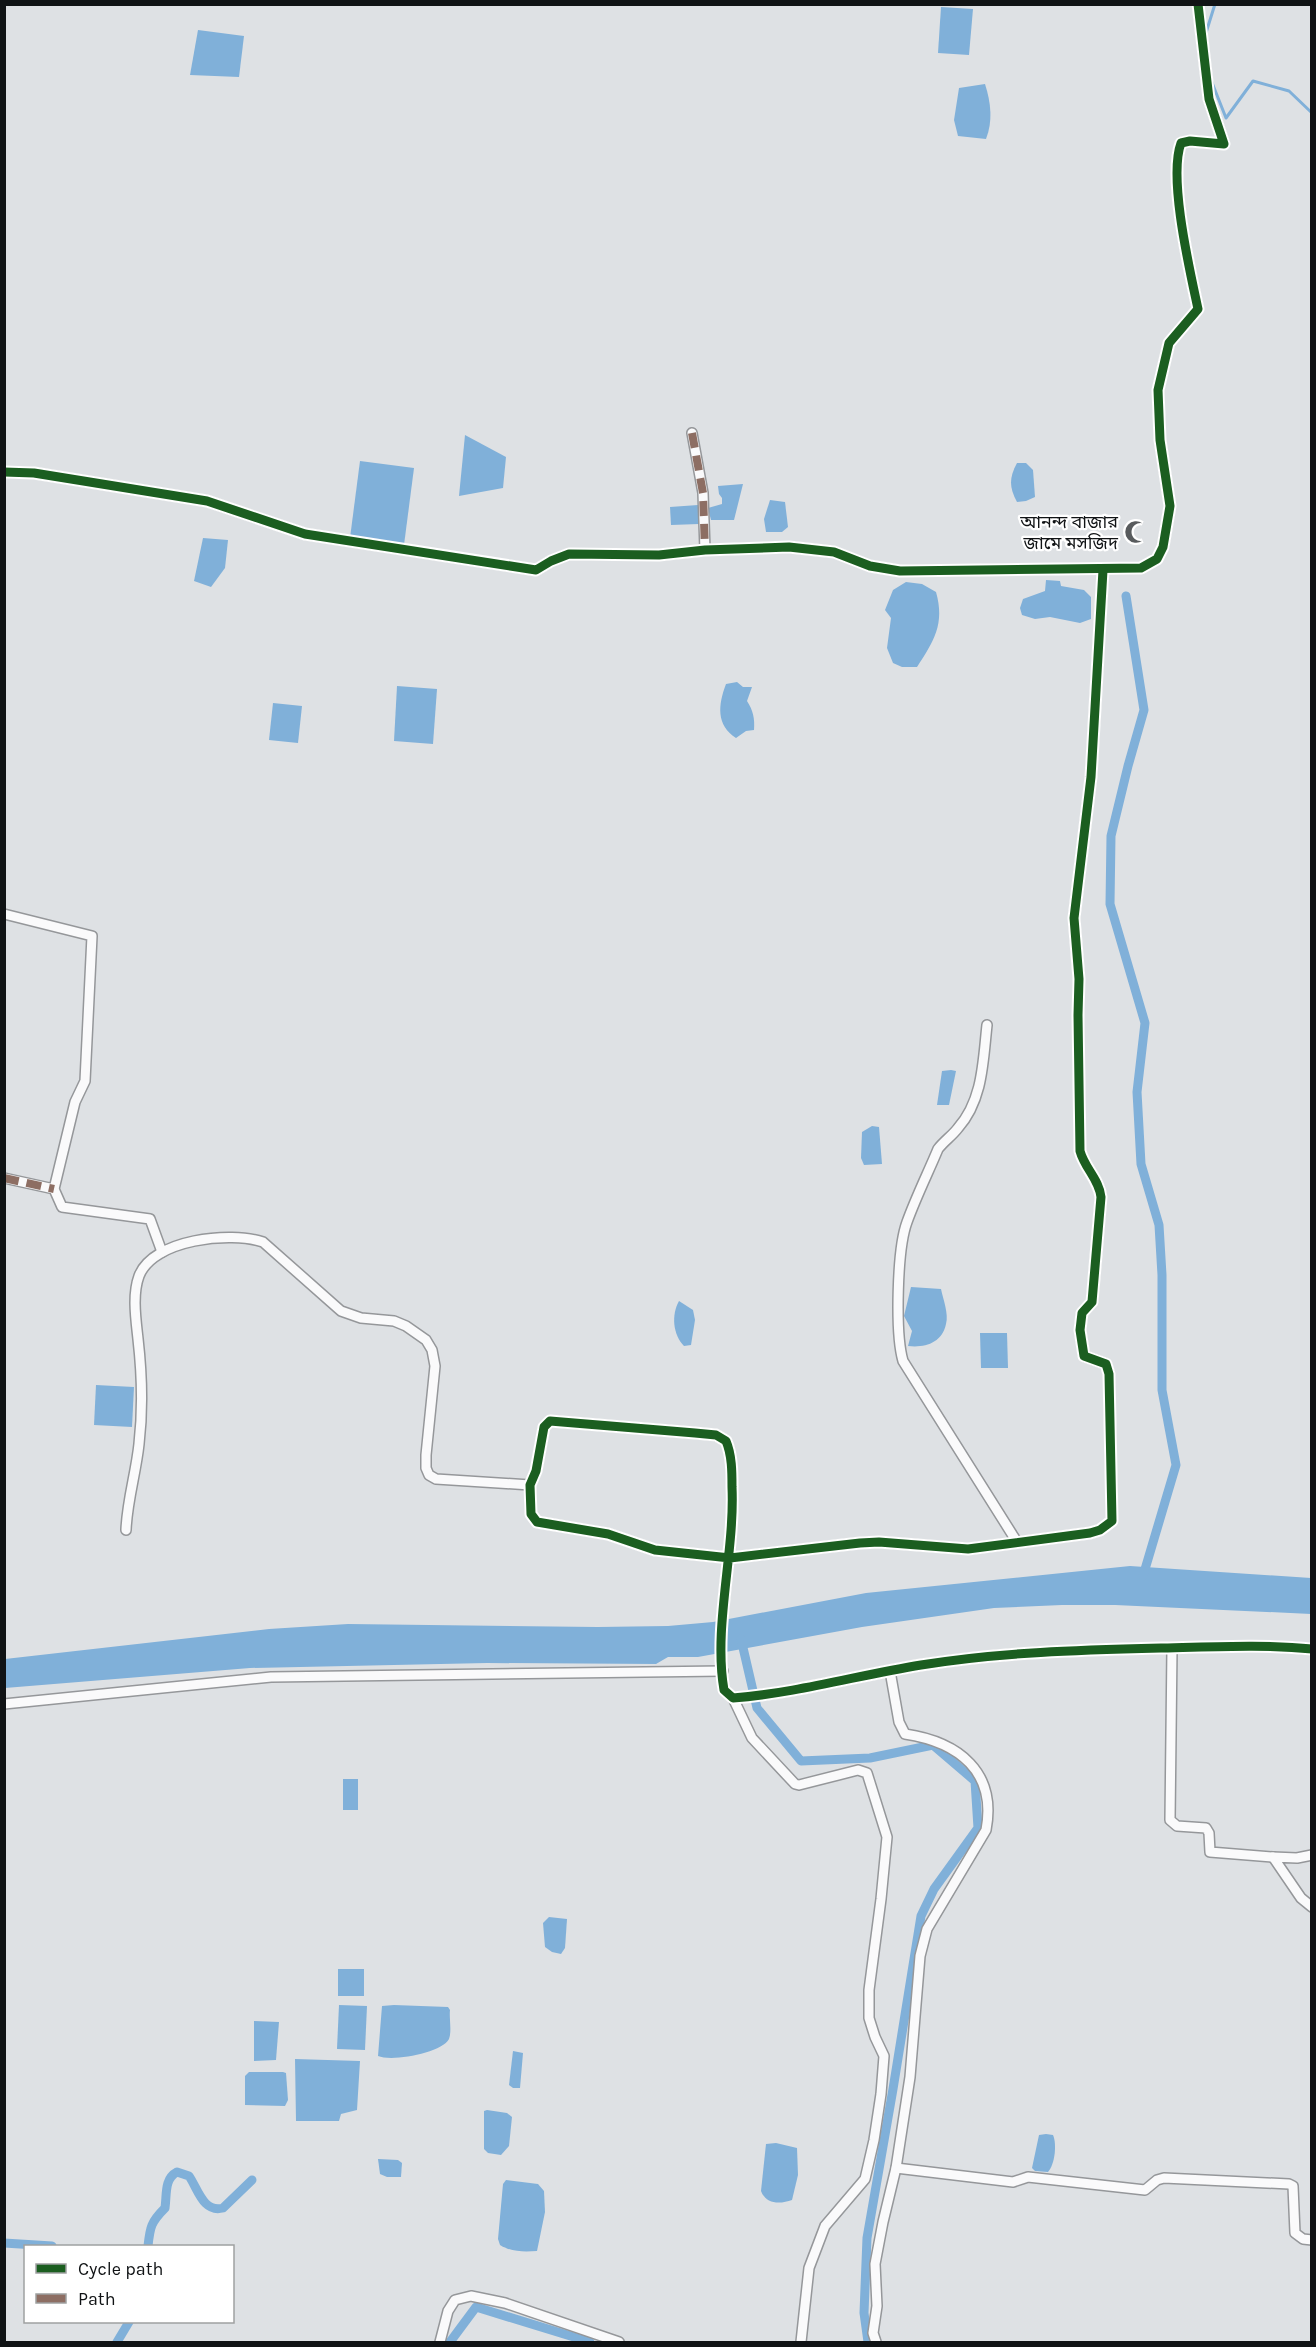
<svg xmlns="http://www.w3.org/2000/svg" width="1316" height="2347" viewBox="0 0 1316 2347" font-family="Karla,'Noto Sans Bengali',sans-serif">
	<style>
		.water { fill: #80b0d9 }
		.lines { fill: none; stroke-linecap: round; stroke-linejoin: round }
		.stream { stroke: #80b0d9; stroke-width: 3 }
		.canal { stroke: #80b0d9; stroke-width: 9 }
		.minor-casing { stroke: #95979a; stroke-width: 12 }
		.minor { stroke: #fafafb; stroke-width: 9 }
		.quiet { stroke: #8d6e63; stroke-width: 8; stroke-dasharray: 15 8; stroke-linecap: butt }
		.cycleway-casing { stroke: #fff; stroke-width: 13 }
		.cycleway { stroke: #1b5e20; stroke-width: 9 }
		.labels { text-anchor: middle; stroke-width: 4.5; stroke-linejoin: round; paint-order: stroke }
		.poi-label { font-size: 18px; fill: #101315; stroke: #fff; text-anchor: end }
	</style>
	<rect width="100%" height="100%" fill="#dee1e4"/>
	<g class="water">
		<path d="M941,7L973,9L969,55L938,53Z"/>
		<path d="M198,30L244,36L239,77L190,75Z"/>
		<path d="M985,84C991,103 993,121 986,139L958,136L954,120L959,88Z"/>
		<path d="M465,435L506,457L503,488L459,496Z"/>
		<path d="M360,461L414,468L404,545L350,538Z"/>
		<path d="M1017,463H1026L1033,470L1035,497L1026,501L1017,502C1009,487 1009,478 1017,463Z"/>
		<path d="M743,484L734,520H711L708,508L722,504V498L719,494L718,486Z"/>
		<path d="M770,500L785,502L788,527L782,532H766L764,519Z"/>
		<path d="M698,505L699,524L671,525L670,507Z"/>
		<path d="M203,538L228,540L225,568L211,587L194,581Z"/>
		<path d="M1046,580L1060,581L1061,586L1084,590L1091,597V619L1080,623L1050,617L1035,619L1022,615L1020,608L1023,599L1045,591Z"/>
		<path d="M906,582L922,584L936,592C945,624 934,641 917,667H902L893,663L887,648L891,618L885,610L893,590Z"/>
		<path d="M737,682L743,687H752L747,701C753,710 755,719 754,730L746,731L736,738C716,725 718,705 726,684Z"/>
		<path d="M397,686L437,689L433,744L394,741Z"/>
		<path d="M273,703L302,706L298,743L269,740Z"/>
		<path d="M951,1070L956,1071L949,1105H937L942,1071Z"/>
		<path d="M872,1126L879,1127L882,1164L864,1165L861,1158L862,1132Z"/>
		<path d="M911,1287L941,1289C943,1299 949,1314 946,1324C942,1343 925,1348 908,1346L912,1331L904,1316Z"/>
		<path d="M679,1301L693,1310L695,1320L691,1345L684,1346C673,1335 671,1315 679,1301Z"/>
		<path d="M980,1333H1007L1008,1368H981Z"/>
		<path d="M96,1385L134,1387L132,1427L94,1425Z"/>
		<path d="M1130,1566L1311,1578V1614L1115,1605H1062L994,1608L862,1627L698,1657H668L656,1664L487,1663L250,1668L5,1688V1659L269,1629L348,1624L598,1627L668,1626L713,1622L866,1593Z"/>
		<rect x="343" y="1779" width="15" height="31"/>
		<path d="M549,1917L567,1919L565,1948L561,1954L552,1952L545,1947L543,1923Z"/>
		<rect x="338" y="1969" width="26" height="27"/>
		<path d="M339,2005L367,2006L365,2050L337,2049Z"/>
		<path d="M394,2005L448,2007L450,2010C449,2018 452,2031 449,2039C442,2053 392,2062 378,2056L382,2006Z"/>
		<path d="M254,2021L279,2022L276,2060L254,2061Z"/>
		<path d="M513,2051L523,2053L520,2088H513L509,2085Z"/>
		<path d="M295,2059L360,2061L357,2110L341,2114L339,2121H296Z"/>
		<path d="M249,2072H283L286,2073L288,2100L285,2106L245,2105V2076Z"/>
		<path d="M487,2110L507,2113L512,2117L509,2146L501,2155L488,2153L484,2149V2111Z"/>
		<path d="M1046,2134L1053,2135C1057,2144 1055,2164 1048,2172L1035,2171L1032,2168L1039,2135Z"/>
		<path d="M776,2143L797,2148L798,2175L792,2200C781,2204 766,2205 761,2191L766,2144Z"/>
		<path d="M378,2159L398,2160L402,2163L401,2177H387L380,2174Z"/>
		<path d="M506,2180L538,2184L544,2191L545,2212L537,2251C524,2252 511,2252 500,2245L498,2239L503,2184Z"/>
	</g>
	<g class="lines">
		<g class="stream">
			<path d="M1205,36L1215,4"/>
			<path d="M1211,80L1226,118L1253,81L1289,91L1312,113"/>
		</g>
		<g class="canal">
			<path d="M1126,596L1144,710L1128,766L1111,836L1110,904L1145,1023L1137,1092L1141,1164L1159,1225L1162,1275V1390L1176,1465L1143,1576"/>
			<path d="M741,1639L757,1708L801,1761L870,1758L933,1745L975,1781L978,1828L934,1889L921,1916L893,2089L867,2238L864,2313L868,2342"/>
			<path d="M4,2243L52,2246"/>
			<path d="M148,2246C150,2227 151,2222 165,2208C167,2194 164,2179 177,2172L189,2176C198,2189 203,2213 223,2208L252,2180"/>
			<path d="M117,2342L129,2322"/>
			<path d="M450,2342L476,2307L590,2342"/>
		</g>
		<g class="minor-casing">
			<g id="minor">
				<path d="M692,433L703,493L705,550"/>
				<path d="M4,472L34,473L207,501L305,534L536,570L551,561L569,554L659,555L705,550L789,547L834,552L870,566L900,571L1141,568L1157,559L1163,547L1170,506L1160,440L1158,390L1169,343L1198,309C1190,271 1168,178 1181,143L1190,141L1224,144L1209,99L1198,4"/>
				<path d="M1103,570L1091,777L1074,918L1079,979L1078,1015L1080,1151C1085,1169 1099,1179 1101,1197L1092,1302L1082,1313L1080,1330L1084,1356L1106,1364L1109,1374L1112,1521L1100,1530L1090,1533L968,1549L879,1542L860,1543L730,1558L655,1550L608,1534L537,1522L531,1514L530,1485L536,1471L544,1427L550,1421L695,1433L716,1435L726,1441C732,1455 732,1472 732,1487C735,1552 713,1627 724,1690L733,1698C797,1693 859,1675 921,1665C1000,1652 1082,1650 1162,1648C1212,1647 1262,1644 1312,1649"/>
				<path d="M4,914L92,936L85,1081L75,1102L54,1189L62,1207L150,1219L162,1252"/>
				<path d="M987,1025C983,1061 983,1100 958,1128C952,1136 944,1141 938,1149C928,1173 916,1197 907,1222C897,1249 895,1333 903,1361L1017,1542"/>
				<path d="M4,1178L54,1189"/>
				<path d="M126,1530C127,1501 136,1473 139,1444C143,1410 142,1374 138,1339C136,1320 132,1295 139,1276C153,1239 231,1231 263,1242L341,1311L361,1318L394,1321L406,1326L426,1340L432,1350L435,1366L426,1455V1468L429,1475L436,1479L530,1485"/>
				<path d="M1172,1648L1170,1820L1177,1826L1206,1828L1209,1833L1210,1852L1273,1857"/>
				<path d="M733,1698L752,1738L795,1784L799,1785L858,1770L867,1773L887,1837L881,1899L869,1990V2018L875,2037L884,2056L881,2094L874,2140L865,2179L825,2226L809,2268L801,2342"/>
				<path d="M4,1704L271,1677L723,1671"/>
				<path d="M1312,1855L1297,1858L1273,1857L1301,1898L1312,1907"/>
				<path d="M896,2168L1013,2182L1028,2177L1145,2190L1157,2180L1164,2178L1289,2184L1293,2186L1295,2233L1303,2239L1312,2240"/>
				<path d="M440,2342L448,2311L455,2300L471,2296L505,2303L619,2342"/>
				<path d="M876,2342L873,2333L877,2306L875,2264L883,2222L896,2168L910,2077L920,1956L927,1929L986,1830C997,1772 959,1742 905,1734L899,1722L890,1671"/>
			</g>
		</g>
		<use href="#minor" class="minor"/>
		<g class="quiet">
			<path d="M692,433L703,493L705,550"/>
			<path d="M4,1178L54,1189"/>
		</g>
		<g class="cycleway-casing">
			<g id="cycleway">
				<path d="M4,472L34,473L207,501L305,534L536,570L551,561L569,554L659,555L705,550L789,547L834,552L870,566L900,571L1141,568L1157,559L1163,547L1170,506L1160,440L1158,390L1169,343L1198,309C1190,271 1168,178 1181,143L1190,141L1224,144L1209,99L1198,4"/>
				<path d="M1103,570L1091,777L1074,918L1079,979L1078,1015L1080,1151C1085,1169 1099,1179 1101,1197L1092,1302L1082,1313L1080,1330L1084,1356L1106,1364L1109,1374L1112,1521L1100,1530L1090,1533L968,1549L879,1542L860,1543L730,1558L655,1550L608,1534L537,1522L531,1514L530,1485L536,1471L544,1427L550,1421L695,1433L716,1435L726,1441C732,1455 732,1472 732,1487C735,1552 713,1627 724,1690L733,1698C797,1693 859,1675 921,1665C1000,1652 1082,1650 1162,1648C1212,1647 1262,1644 1312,1649"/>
			</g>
		</g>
		<use href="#cycleway" class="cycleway"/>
	</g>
	<defs>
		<g id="mosque-bare" transform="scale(1.8)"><path d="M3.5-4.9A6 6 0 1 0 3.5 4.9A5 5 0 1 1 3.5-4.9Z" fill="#585b5d" stroke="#fff" stroke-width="2.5" paint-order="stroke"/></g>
	</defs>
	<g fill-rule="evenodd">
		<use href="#mosque-bare" x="1136" y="532"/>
	</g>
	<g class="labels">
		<g class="poi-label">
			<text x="1118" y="528">আনন্দ বাজার<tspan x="1118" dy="21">জামে মসজিদ</tspan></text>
		</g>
	</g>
	<rect width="1316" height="2347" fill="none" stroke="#101315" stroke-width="12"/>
	<rect x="24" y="2245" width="210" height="78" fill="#ffffff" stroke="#9fa1a1" stroke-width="1.5"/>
	<rect x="36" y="2264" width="30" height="9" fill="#1b5e20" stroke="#9fa1a1" stroke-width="1.5"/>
	<text x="78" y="2275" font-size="18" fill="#101315">Cycle path</text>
	<rect x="36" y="2294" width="30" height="9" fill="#8d6e63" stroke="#9fa1a1" stroke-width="1.5"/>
	<text x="78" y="2305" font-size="18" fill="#101315">Path</text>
</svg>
